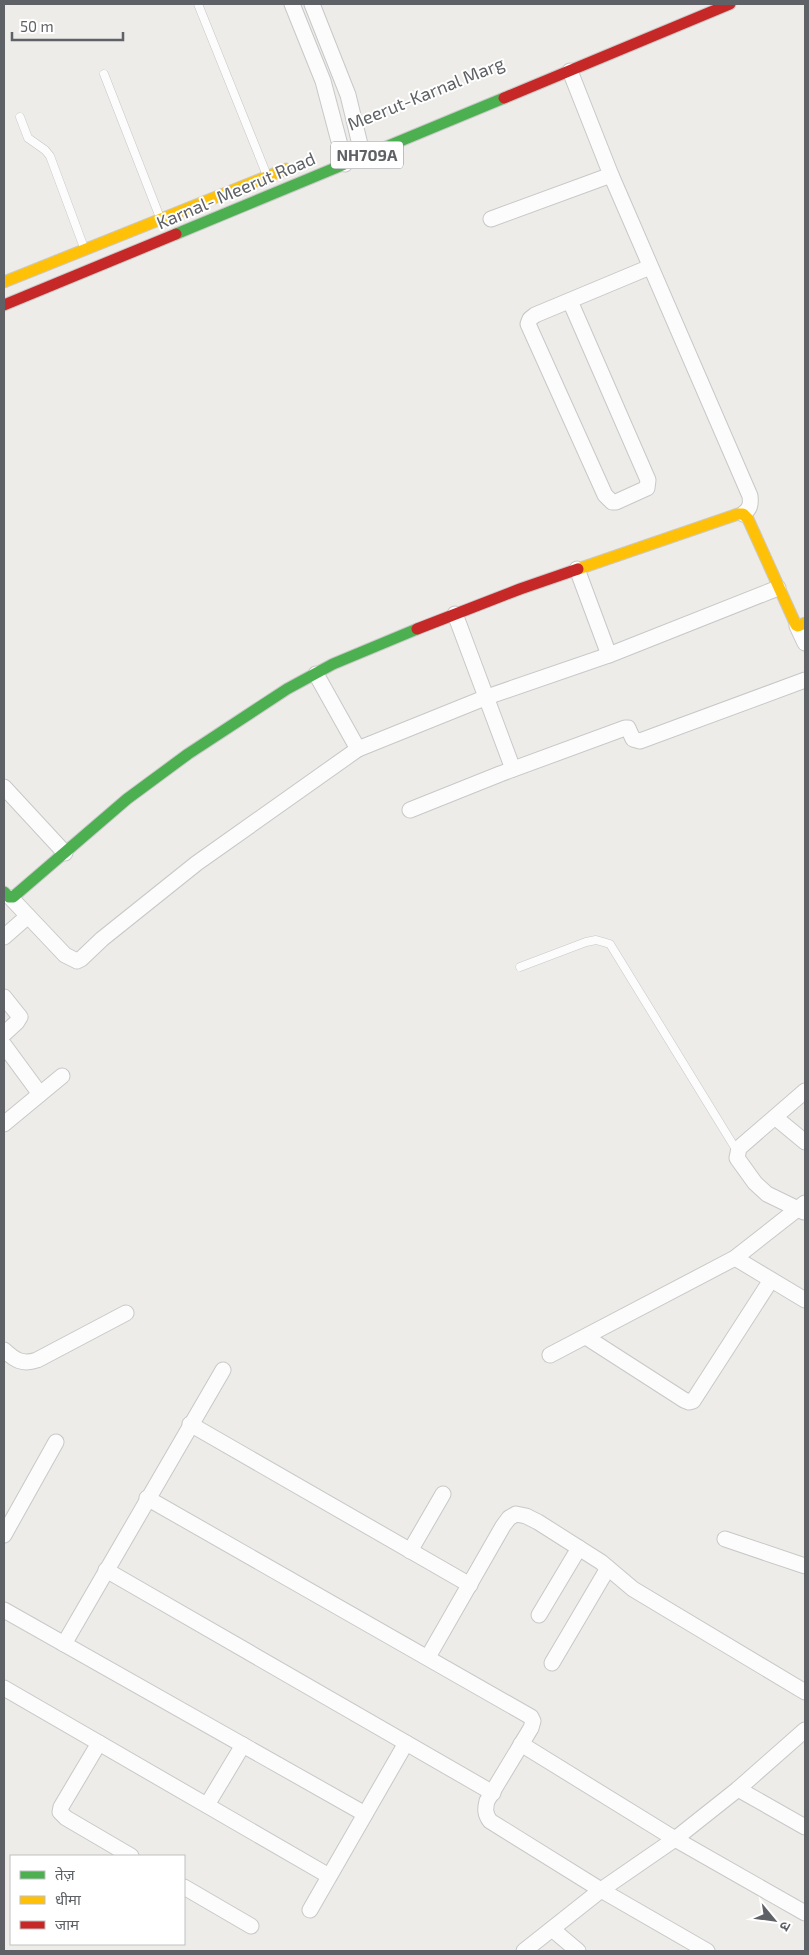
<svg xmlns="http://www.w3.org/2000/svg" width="809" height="1955" viewBox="0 0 809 1955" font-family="'Exo 2','Noto Sans Devanagari',sans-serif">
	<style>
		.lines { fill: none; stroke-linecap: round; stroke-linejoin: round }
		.lane-casing { stroke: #c8c8c8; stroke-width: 9 }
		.street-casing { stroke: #c8c8c8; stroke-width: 17 }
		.fast-casing { stroke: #cacac9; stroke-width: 13 }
		.slow-casing { stroke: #cacac9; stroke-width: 13 }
		.jam-casing { stroke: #cacac9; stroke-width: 13 }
		.lane { stroke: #fcfcfc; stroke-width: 8 }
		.street { stroke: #fcfcfc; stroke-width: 15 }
		.fast { stroke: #4caf50; stroke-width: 11 }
		.slow { stroke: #ffc107; stroke-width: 11 }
		.jam { stroke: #c62828; stroke-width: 11 }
		.labels { text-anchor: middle; stroke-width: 4; stroke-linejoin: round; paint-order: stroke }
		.shield { fill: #fff; stroke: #8e9093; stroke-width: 1 }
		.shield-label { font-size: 16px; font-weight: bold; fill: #5e6165 }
		.street-label { font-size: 18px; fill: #5e6165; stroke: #fff }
	</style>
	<rect width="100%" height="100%" fill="#edece8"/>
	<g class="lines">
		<g class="lane-casing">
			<g id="lane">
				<path d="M198,4L266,173"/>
				<path d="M104,74L159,215"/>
				<path d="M20,117L28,138L45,150L50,156L83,245"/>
				<path d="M520,967L586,942L596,940L610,944L737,1151"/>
			</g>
		</g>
		<g class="street-casing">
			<g id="street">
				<path d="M292,4L323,81L345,164"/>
				<path d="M312,4L348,95L363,157"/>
				<path d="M570,71L611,175L750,496C751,505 750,509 743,514"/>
				<path d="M491,219L611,175"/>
				<path d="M570,301L648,480L647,488L616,502H612L605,495L528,324L530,319L535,315L650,267"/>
				<path d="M577,569L609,655"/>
				<path d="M455,614L513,769"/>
				<path d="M797,626L805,643"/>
				<path d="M316,674L358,749"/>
				<path d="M4,787L65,853"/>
				<path d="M410,810L500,774L625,728H628L633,739L640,741L805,680"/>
				<path d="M11,898L65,955L77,961L81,959L102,939L197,863L358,749L487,697L609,655L778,588"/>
				<path d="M4,937L28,916"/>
				<path d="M4,997L20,1017L17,1022L4,1034"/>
				<path d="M4,1045L40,1094"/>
				<path d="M776,1118L805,1142"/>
				<path d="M4,1124L62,1076"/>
				<path d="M804,1212L767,1194L755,1183L737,1158L739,1148L805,1091"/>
				<path d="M735,1258L805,1300"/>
				<path d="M586,1337L684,1400L689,1402L693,1401L771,1280"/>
				<path d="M4,1350C15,1360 22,1365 37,1360L126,1313"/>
				<path d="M550,1355L735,1258L805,1203"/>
				<path d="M190,1424L470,1585"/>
				<path d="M147,1498L531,1717L533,1721L531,1728L487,1801C485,1809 485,1814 490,1821L601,1890L707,1951"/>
				<path d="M4,1535L56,1442"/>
				<path d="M725,1539L805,1566"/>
				<path d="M410,1551L443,1494"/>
				<path d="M106,1570L493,1793"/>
				<path d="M4,1610L365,1814"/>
				<path d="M539,1615L579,1548"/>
				<path d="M64,1644L223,1370"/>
				<path d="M428,1657L503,1526L509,1518L516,1514L526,1516L538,1522L601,1562L633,1589L805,1692"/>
				<path d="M552,1663L608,1568"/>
				<path d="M4,1688L329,1876"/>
				<path d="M99,1743L61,1807L60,1812L66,1818L131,1856"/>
				<path d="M521,1744L675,1839L805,1913"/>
				<path d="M738,1789L805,1827"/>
				<path d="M207,1805L243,1745"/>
				<path d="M184,1887L251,1926"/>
				<path d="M310,1910L406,1743"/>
				<path d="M552,1929L578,1951"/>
				<path d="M524,1951L601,1890L675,1839L738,1789L805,1730"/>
			</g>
		</g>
		<g class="fast-casing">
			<g id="fast">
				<path d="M176,234L504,98"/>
				<path d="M4,892L9,897H13L127,799L188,754L287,689L333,664L417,629"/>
			</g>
		</g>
		<g class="slow-casing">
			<g id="slow">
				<path d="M4,282L286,169"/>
				<path d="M578,569L738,514H743L748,519L796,625L798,626L805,623"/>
			</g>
		</g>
		<g class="jam-casing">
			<g id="jam">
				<path d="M504,98L730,4"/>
				<path d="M4,305L176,234"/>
				<path d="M417,629L520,589L578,569"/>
			</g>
		</g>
		<use href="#lane" class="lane"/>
		<use href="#street" class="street"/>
		<use href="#fast" class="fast"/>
		<use href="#slow" class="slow"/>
		<use href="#jam" class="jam"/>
	</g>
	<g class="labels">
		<rect class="shield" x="331" y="141.5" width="72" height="27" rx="4"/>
		<g class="shield-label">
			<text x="367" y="161">NH709A</text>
		</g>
		<g class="street-label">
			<text transform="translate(426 94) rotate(-22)" y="6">Meerut-Karnal Marg</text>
			<text transform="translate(236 191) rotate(-23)" y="6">Karnal- Meerut Road</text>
		</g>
	</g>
	<rect width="809" height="1955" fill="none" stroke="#5e6165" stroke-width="10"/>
	<rect x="10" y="1855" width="175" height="90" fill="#ffffff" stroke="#bfc0c1"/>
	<rect x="20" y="1871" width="25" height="8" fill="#4caf50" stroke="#bfc0c1"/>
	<text x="55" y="1880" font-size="15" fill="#5e6165">तेज़</text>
	<rect x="20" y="1896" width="25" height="8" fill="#ffc107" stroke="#bfc0c1"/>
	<text x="55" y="1905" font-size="15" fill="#5e6165">धीमा</text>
	<rect x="20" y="1921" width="25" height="8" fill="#c62828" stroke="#bfc0c1"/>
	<text x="55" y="1930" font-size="15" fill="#5e6165">जाम</text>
	<g transform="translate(774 1920) rotate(119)" stroke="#ffffff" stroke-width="4" paint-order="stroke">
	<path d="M0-4L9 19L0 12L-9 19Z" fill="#5e6165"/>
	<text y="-8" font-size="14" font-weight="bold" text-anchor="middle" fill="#5e6165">उ</text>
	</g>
	<path d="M12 32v8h111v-8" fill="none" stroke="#5e6165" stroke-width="2.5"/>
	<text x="20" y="32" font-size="15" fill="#5e6165" stroke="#ffffff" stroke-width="4" paint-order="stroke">50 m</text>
</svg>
